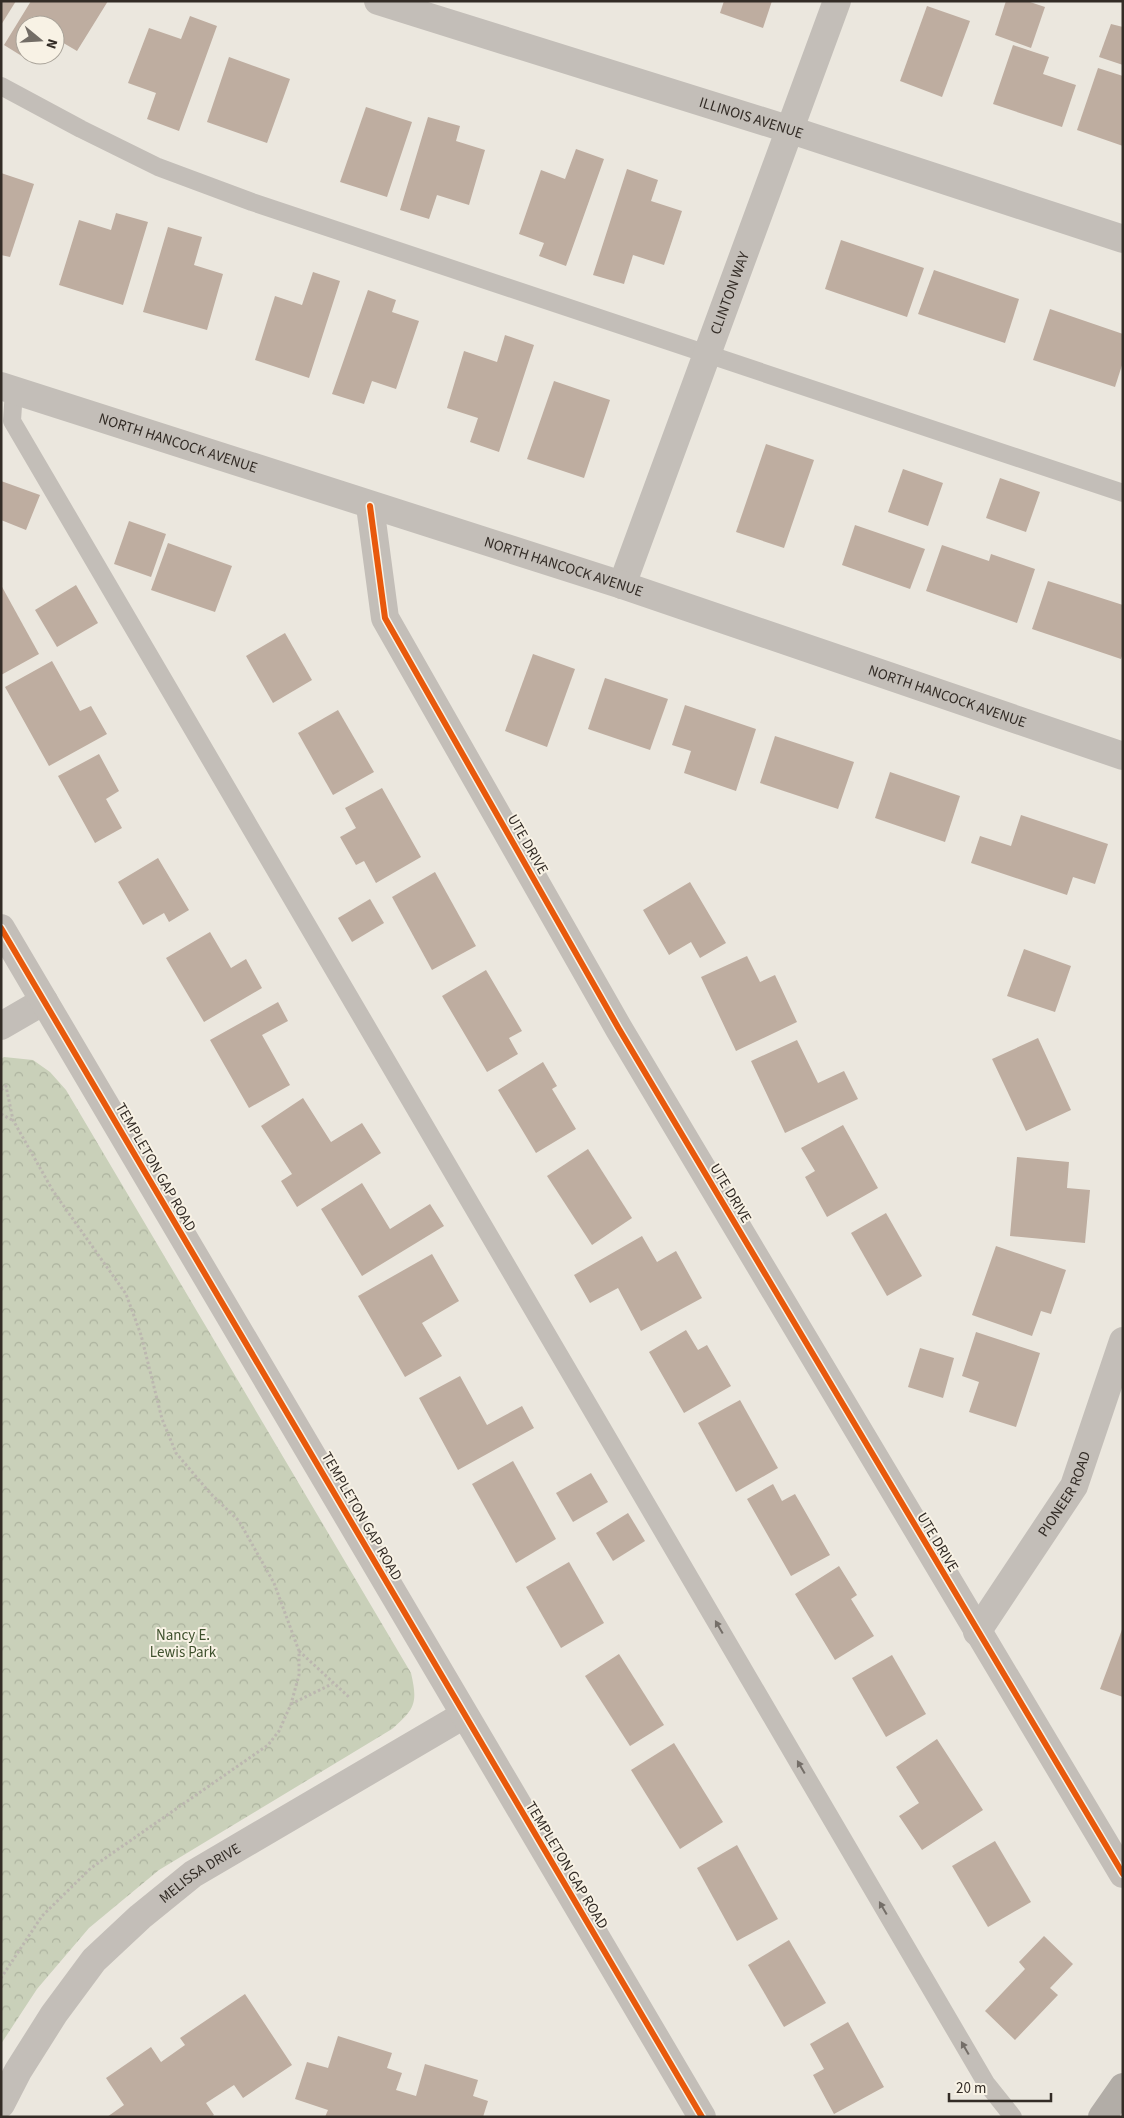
<svg xmlns="http://www.w3.org/2000/svg" width="1124" height="2118" viewBox="0 0 1124 2118" font-family="'Source Sans 3',sans-serif">
	<style>
		.park { fill: url(#park-crowns) }
		.building { fill: #beada0 }
		.lines { fill: none; stroke-linecap: round; stroke-linejoin: round }
		.path { stroke: #bcb7b0; stroke-width: 3; stroke-dasharray: 2.5 2.5; stroke-linecap: butt }
		.service { stroke: #c3beb8; stroke-width: 18 }
		.minor { stroke: #c3beb8; stroke-width: 28 }
		.tertiary { stroke: #c3beb8; stroke-width: 28 }
		.primary { stroke: #b2ada7; stroke-width: 28 }
		.cycleway-casing { stroke: #f8f2e5; stroke-width: 9 }
		.cycleway { stroke: #e8590c; stroke-width: 6 }
		.oneway { fill: #746e68 }
		.labels { text-anchor: middle; stroke-width: 4; stroke-linejoin: round; paint-order: stroke }
		.street-label { font-size: 15px; fill: #332c26; stroke: #f8f2e5 }
		.park-label { font-size: 15px; fill: #3e502c; stroke: #f8f2e5 }
	</style>
	<defs>
		<pattern id="park-crowns" width="20" height="18" patternUnits="userSpaceOnUse" patternTransform="scale(1.25)"><rect width="20" height="18" fill="#c9d0b9"/><path d="M2 6a3 3 0 1 1 6 0M12 15a3 3 0 1 1 6 0" fill="none" stroke="#adb39f"/></pattern>
	</defs>
	<rect width="100%" height="100%" fill="#ebe7de"/>
	<path class="park" d="M4,1057L33,1060L50,1072L66,1090L411,1673C418,1703 415,1709 392,1729L159,1870L89,1928L37,1989L1,2044V1059Z"/>
	<g class="building">
		<path d="M1,1H16L1,25Z"/>
		<path d="M31,1H108L77,51L55,38V25H25V55H38L33,63L4,45Z"/>
		<path d="M724,1H772L763,28L720,13Z"/>
		<path d="M1006,1H1027L1045,7L1031,48L995,35Z"/>
		<path d="M927,6L970,21L942,97L900,81Z"/>
		<path d="M190,16L217,26L179,131L147,119L156,93L128,83L149,28L181,39Z"/>
		<path d="M1111,24L1123,27V65L1099,57Z"/>
		<path d="M1013,45L1049,57L1043,74L1076,85L1062,127L993,104Z"/>
		<path d="M229,57L290,79L267,143L207,122Z"/>
		<path d="M1098,68L1123,76V146L1077,130Z"/>
		<path d="M366,107L412,122L387,197L340,182Z"/>
		<path d="M428,117L460,126L456,141L485,150L469,205L437,195L429,219L400,210Z"/>
		<path d="M576,149L604,159L566,266L539,256L544,243L519,234L541,170L565,179Z"/>
		<path d="M627,169L658,180L651,201L682,211L664,265L633,255L624,284L593,275Z"/>
		<path d="M1,173L34,184L10,257L1,255Z"/>
		<path d="M116,213L148,222L123,305L59,285L79,220L111,230Z"/>
		<path d="M168,227L202,237L194,265L223,274L207,330L143,312Z"/>
		<path d="M841,240L924,268L907,317L825,289Z"/>
		<path d="M934,270L1019,299L1005,343L918,314Z"/>
		<path d="M313,272L340,281L309,378L255,360L275,296L302,305Z"/>
		<path d="M368,290L396,300L392,312L419,321L396,389L372,381L364,404L332,394Z"/>
		<path d="M1050,309L1123,334V362L1115,387L1033,360Z"/>
		<path d="M505,335L534,345L499,452L470,442L478,418L447,408L464,351L497,362Z"/>
		<path d="M554,381L610,400L584,478L527,459Z"/>
		<path d="M766,444L814,460L784,548L736,532Z"/>
		<path d="M903,469L943,483L928,526L888,512Z"/>
		<path d="M1000,478L1040,492L1026,532L986,518Z"/>
		<path d="M1,481L40,495L26,530L1,520Z"/>
		<path d="M129,521L166,534L151,577L114,564Z"/>
		<path d="M855,525L925,549L910,589L842,565Z"/>
		<path d="M168,543L232,566L215,612L151,590Z"/>
		<path d="M942,545L989,561L991,554L1035,569L1017,623L926,591Z"/>
		<path d="M1048,581L1123,605V653L1121,659L1032,629Z"/>
		<path d="M1,585L39,654L1,675Z"/>
		<path d="M76,585L98,623L57,647L35,610Z"/>
		<path d="M285,633L312,680L273,703L246,656Z"/>
		<path d="M533,654L575,669L547,747L505,731Z"/>
		<path d="M52,661L80,711L91,706L107,734L49,766L5,687Z"/>
		<path d="M605,678L668,699L650,750L588,729Z"/>
		<path d="M685,705L756,729L736,791L684,773L691,751L672,745Z"/>
		<path d="M338,710L374,772L333,795L298,733Z"/>
		<path d="M775,736L854,762L838,809L760,783Z"/>
		<path d="M99,754L119,791L106,799L122,828L95,843L58,776Z"/>
		<path d="M890,772L960,796L945,842L875,818Z"/>
		<path d="M382,788L421,857L376,883L364,861L356,865L340,837L356,828L345,808Z"/>
		<path d="M1021,815L1108,844L1095,884L1073,877L1067,895L971,863L980,836L1011,846Z"/>
		<path d="M158,858L189,910L169,922L164,913L143,925L118,882Z"/>
		<path d="M435,872L476,946L432,970L392,897Z"/>
		<path d="M690,882L726,943L700,958L691,942L669,955L643,910Z"/>
		<path d="M370,899L384,923L352,942L338,918Z"/>
		<path d="M210,932L231,968L246,959L262,988L204,1022L166,958Z"/>
		<path d="M1024,949L1071,966L1055,1012L1007,996Z"/>
		<path d="M747,956L760,982L775,975L797,1022L736,1051L701,977Z"/>
		<path d="M486,970L522,1031L509,1038L518,1054L487,1072L442,996Z"/>
		<path d="M278,1002L288,1021L262,1035L290,1085L249,1108L210,1040Z"/>
		<path d="M1038,1038L1071,1110L1026,1131L992,1059Z"/>
		<path d="M797,1040L818,1083L844,1071L858,1099L785,1133L751,1061Z"/>
		<path d="M543,1062L557,1086L552,1089L576,1129L536,1153L498,1090Z"/>
		<path d="M303,1098L331,1142L362,1123L381,1153L297,1207L281,1181L292,1174L261,1126Z"/>
		<path d="M843,1125L878,1188L827,1217L805,1177L815,1171L801,1148Z"/>
		<path d="M588,1149L632,1218L592,1245L547,1176Z"/>
		<path d="M1017,1157L1069,1162L1067,1188L1090,1190L1085,1243L1010,1236Z"/>
		<path d="M362,1183L390,1229L430,1204L444,1226L362,1276L321,1209Z"/>
		<path d="M886,1213L922,1276L887,1296L851,1233Z"/>
		<path d="M642,1236L657,1262L676,1251L702,1298L641,1331L618,1288L590,1303L574,1275Z"/>
		<path d="M996,1246L1066,1270L1051,1314L1041,1311L1032,1336L972,1315Z"/>
		<path d="M432,1254L459,1301L422,1323L442,1356L405,1377L358,1296Z"/>
		<path d="M686,1330L698,1350L707,1345L731,1386L684,1413L649,1352Z"/>
		<path d="M976,1332L1040,1353L1016,1427L969,1412L979,1382L962,1376Z"/>
		<path d="M920,1348L954,1358L943,1398L908,1387Z"/>
		<path d="M460,1376L487,1425L522,1406L534,1428L458,1470L419,1398Z"/>
		<path d="M740,1400L778,1468L736,1492L698,1423Z"/>
		<path d="M513,1461L556,1539L516,1563L472,1484Z"/>
		<path d="M591,1473L608,1502L573,1522L556,1493Z"/>
		<path d="M773,1484L782,1501L795,1494L830,1555L791,1576L747,1499Z"/>
		<path d="M628,1513L645,1541L613,1561L596,1533Z"/>
		<path d="M569,1562L604,1623L561,1648L526,1587Z"/>
		<path d="M839,1566L857,1595L851,1599L874,1636L835,1660L795,1594Z"/>
		<path d="M1123,1627V1697L1100,1689Z"/>
		<path d="M619,1654L664,1725L630,1746L585,1676Z"/>
		<path d="M892,1655L926,1714L886,1737L852,1678Z"/>
		<path d="M937,1739L983,1810L922,1850L899,1816L919,1803L896,1767Z"/>
		<path d="M674,1743L723,1822L680,1849L631,1770Z"/>
		<path d="M995,1841L1031,1902L988,1927L952,1866Z"/>
		<path d="M737,1845L778,1919L737,1941L697,1868Z"/>
		<path d="M1044,1936L1073,1964L1050,1988L1058,1995L1015,2040L985,2011L1025,1969L1019,1962Z"/>
		<path d="M789,1940L826,2003L784,2027L748,1965Z"/>
		<path d="M245,1994L292,2065L243,2098L234,2085L206,2103L214,2115L211,2117H107L124,2105L106,2078L151,2047L161,2062L185,2045L180,2038Z"/>
		<path d="M848,2022L884,2087L834,2114L813,2075L824,2069L810,2044Z"/>
		<path d="M338,2036L392,2053L387,2068L402,2073L396,2090L416,2096L425,2064L478,2080L473,2096L488,2101L483,2117H325L328,2110L295,2099L307,2062L328,2068Z"/>
	</g>
	<g class="lines">
		<g class="path">
			<path d="M1,1090L6,1086L13,1120L53,1191L126,1294L141,1335L162,1419L176,1453L210,1493L239,1521L274,1583L299,1651V1675L291,1704L279,1731L268,1745L91,1868L42,1916L1,1978"/>
			<path d="M1,1114L12,1120"/>
			<path d="M299,1651L350,1698"/>
			<path d="M291,1704L332,1684"/>
		</g>
		<g class="service">
			<path d="M1,86L81,129L158,167L252,202L1123,493"/>
			<path d="M14,390L12,421L986,2083L1013,2117"/>
		</g>
		<g class="minor">
			<path id="s1" d="M378,1L791,130L1123,239"/>
			<path d="M370,506L385,618L619,1029L1123,1874"/>
			<path id="s2" d="M622,585L837,1"/>
			<path d="M1,1026L44,1001"/>
			<path id="s3" d="M977,1632L1074,1486L1123,1341"/>
			<path id="s4" d="M1,2104L18,2071L54,2014L94,1960L140,1917L193,1874L464,1715"/>
		</g>
		<g class="tertiary">
			<path id="s5" d="M1,386L622,585L1123,756"/>
			<path d="M1,928L702,2117"/>
		</g>
		<path class="primary" d="M1102,2117L1123,2087"/>
		<g class="cycleway-casing">
			<g id="cycleway">
				<path d="M370,506L385,618L619,1029L1123,1874"/>
				<path d="M1,928L702,2117"/>
			</g>
		</g>
		<use href="#cycleway" class="cycleway"/>
	</g>
	<defs><path id="oneway-solid" d="M-6-.8H1V-3.2L6.5 0L1 3.2V.8H-6Z" transform="scale(1.25)"/></defs>
	<g class="oneway">
		<use href="#oneway-solid" transform="translate(719 1627) rotate(-120)"/>
		<use href="#oneway-solid" transform="translate(801 1767) rotate(-120)"/>
		<use href="#oneway-solid" transform="translate(883 1908) rotate(-120)"/>
		<use href="#oneway-solid" transform="translate(965 2048) rotate(-120)"/>
	</g>
	<g class="labels">
		<g class="street-label">
			<text dy="5" stroke="none"><textPath href="#s1" startOffset="391">ILLINOIS AVENUE</textPath></text>
			<text dy="5" stroke="none"><textPath href="#s2" startOffset="311">CLINTON WAY</textPath></text>
			<text dy="5" stroke="none"><textPath href="#s5" startOffset="186">NORTH HANCOCK AVENUE</textPath></text>
			<text dy="5" stroke="none"><textPath href="#s5" startOffset="591">NORTH HANCOCK AVENUE</textPath></text>
			<text dy="5" stroke="none"><textPath href="#s5" startOffset="996">NORTH HANCOCK AVENUE</textPath></text>
			<text transform="translate(528 844) rotate(60)" y="5">UTE DRIVE</text>
			<text transform="translate(156 1167) rotate(60)" y="5">TEMPLETON GAP ROAD</text>
			<text transform="translate(731 1193) rotate(59)" y="5">UTE DRIVE</text>
			<text dy="5" stroke="none"><textPath href="#s3" startOffset="164">PIONEER ROAD</textPath></text>
			<text transform="translate(362 1516) rotate(60)" y="5">TEMPLETON GAP ROAD</text>
			<text transform="translate(938 1542) rotate(59)" y="5">UTE DRIVE</text>
			<text transform="translate(567 1865) rotate(59)" y="5">TEMPLETON GAP ROAD</text>
			<text dy="5" stroke="none"><textPath href="#s4" startOffset="309">MELISSA DRIVE</textPath></text>
		</g>
		<g class="park-label">
			<text x="183" y="1640">Nancy E.<tspan x="183" dy="17">Lewis Park</tspan></text>
		</g>
	</g>
	<rect width="1124" height="2118" fill="none" stroke="#332c26" stroke-width="5"/>
	<g transform="translate(40 40) rotate(108)"><circle r="24" fill="#f8f2e5" stroke="#a9a399"/>
	<path d="M0-4L9 19L0 12L-9 19Z" fill="#736d66"/>
	<text y="-8" font-size="14" font-weight="bold" text-anchor="middle" fill="#332c26">N</text>
	</g>
	<path d="M949 2093v8h102v-8" fill="none" stroke="#332c26" stroke-width="2.5"/>
	<text x="956" y="2093" font-size="15" fill="#332c26" stroke="#f8f2e5" stroke-width="4" paint-order="stroke">20 m</text>
</svg>
